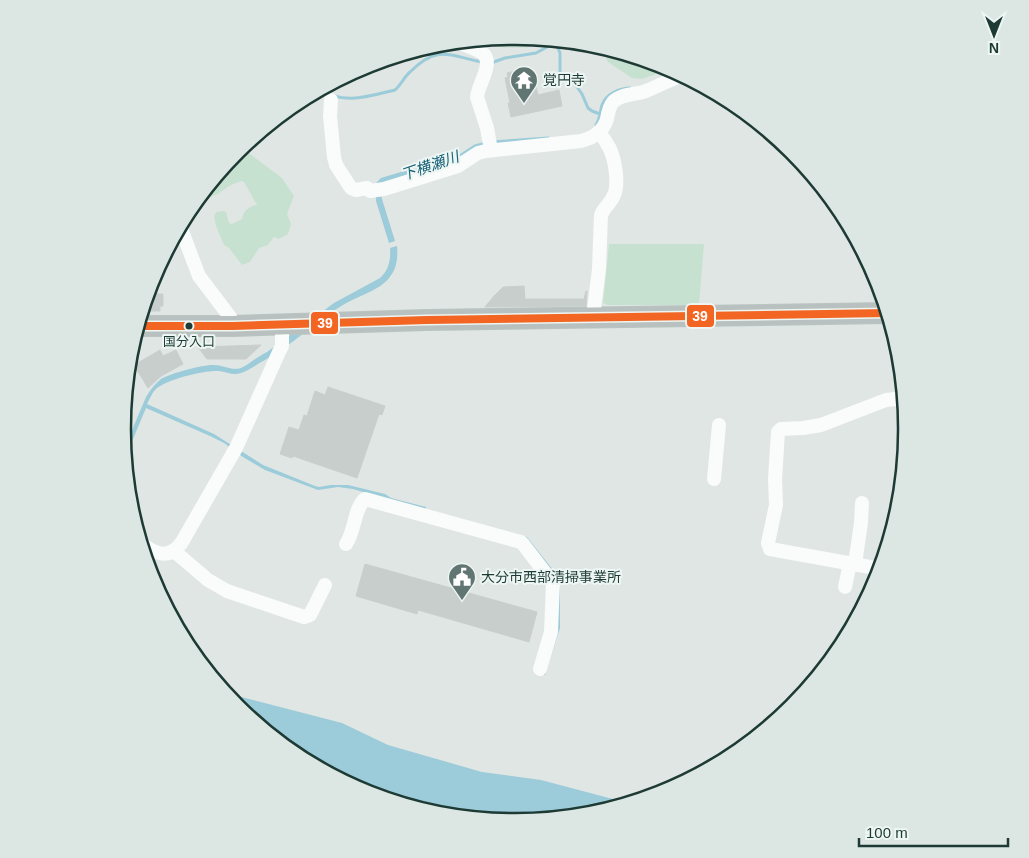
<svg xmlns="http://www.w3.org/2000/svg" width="1029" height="858" viewBox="0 0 1029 858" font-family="Arial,'Noto Sans JP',sans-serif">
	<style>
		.green { fill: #c7e1d1 }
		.water { fill: #9ccbd9 }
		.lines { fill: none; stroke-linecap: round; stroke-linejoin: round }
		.stream { stroke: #9ccbd9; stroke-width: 3 }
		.building { fill: #c7cecb; stroke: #c9cfcd }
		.highway-casing { stroke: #bac4c1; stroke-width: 22 }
		.minor { stroke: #fafbfb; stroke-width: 14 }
		.highway { stroke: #b8c1bf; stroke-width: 20 }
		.bus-1-casing { stroke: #edf6f2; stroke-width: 11 }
		.bus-1 { stroke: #f26522; stroke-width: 8 }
		.bus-dot { fill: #1d3a34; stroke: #edf6f2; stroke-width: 2 }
		.labels { text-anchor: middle; stroke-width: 4; stroke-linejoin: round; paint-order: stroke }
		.bus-label { font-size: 13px; fill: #1d3a34; stroke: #edf6f2 }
		.poi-label { font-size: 14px; fill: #1d3a34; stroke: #edf6f2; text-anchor: start }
		.water-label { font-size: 15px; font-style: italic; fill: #156078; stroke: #edf6f2 }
		.rim { fill: none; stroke: #1d3a34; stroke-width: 2.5 }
		.line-badge { stroke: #edf6f2; stroke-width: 2 }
		.badge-label { font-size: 14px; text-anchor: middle; font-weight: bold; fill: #fff }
	</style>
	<rect width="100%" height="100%" fill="#e0e6e4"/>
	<g class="green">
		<path d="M515,36L550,40L536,43L531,38L532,43L529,47C509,48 495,49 478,40Z"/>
		<path d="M600,46L665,66L670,69L642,79L632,78L608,62Z"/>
		<path d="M241,150L246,151L282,178L294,196L287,214L291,224L288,234L279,239L274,237L268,245L259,248L250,262L242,265L229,248L224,245L216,226L214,216L216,212L223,211L226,212L229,223L232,224L242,219C244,210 248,207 257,205L244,182L241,181L229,186L218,194L205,199L202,203L187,213L199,197L220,184L230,173V159L237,152Z"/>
		<path d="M609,244H704L699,305H608L603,303Z"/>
	</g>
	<g class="water">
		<path d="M414,168L415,174L381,193L382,199L395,241L389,243L376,201V183L381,178Z"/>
		<path d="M397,246C398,257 397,269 389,278C380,290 356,297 343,305C315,321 293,345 265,360C257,364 250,370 241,373C233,376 227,372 219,371C204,370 169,379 157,388C152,392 150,399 147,404L214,434L263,465L315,486L319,487L331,485H348L385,494L391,498L426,507V509L527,537L557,575L560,581V628L545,675L543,674L557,581L525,539L353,489L338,487L318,490L265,470L243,457L224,443L210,436L146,408L125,458L124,449L146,397C150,390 155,384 161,379C172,373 201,365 214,365C223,365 232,371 241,368C250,364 258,356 267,352L334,303L380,278C389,270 391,259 390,248Z"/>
		<path d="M226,693L342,723L388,745L482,772L541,780L628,803L591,814L515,822L438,814L364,792L296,755L237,707Z"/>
	</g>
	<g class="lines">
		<g class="stream">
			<path d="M491,63L505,58L536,53L549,46H555L558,48L560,53V73L575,84L582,94L588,108L592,111L600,114"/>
			<path d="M322,88C340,107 373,95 395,90C401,85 404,77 410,72C438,44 449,56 482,62"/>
			<path d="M596,125C600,119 600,112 602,105C606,94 620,88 630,88"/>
			<path d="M492,142L548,138"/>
			<path d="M411,172L455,159L475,146L486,143"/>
		</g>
	</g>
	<g class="building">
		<path d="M528,68L529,71L532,70L538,95L559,90L562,106L511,117L508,103H510L505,78L508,77L507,73Z"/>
		<path d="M524,286L525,299H584L586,291H587L586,306L485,307L494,296L503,287Z"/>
		<path d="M156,294H163V306H160V311H142L146,297H156Z"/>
		<path d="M261,345L246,359H207L198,347Z"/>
		<path d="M160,350L163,356L176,350L183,364L161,376L148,388L134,365Z"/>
		<path d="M328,387L385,406L382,415L379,414L357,478L293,456L292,458L280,454L289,427L299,430L304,415L307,416L315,391L325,395Z"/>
		<path d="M365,564L537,612L529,642L418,610L417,614L356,596Z"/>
	</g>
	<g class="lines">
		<g class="highway-casing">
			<path id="highway" d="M137,326H233L427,320L888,313"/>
		</g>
		<g class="minor">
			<path d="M459,42C466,46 474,48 481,52C496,61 478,84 477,97L487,128L491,150"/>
			<path d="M331,100L330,116L334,157L336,165L351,188L356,190L367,188L370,191L384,189L458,166L478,153L486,151L581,141C593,138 603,132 607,119C608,113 609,107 613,102C622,93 636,95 646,91C658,86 670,80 682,75"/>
			<path d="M180,226L199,276L230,317L233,326"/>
			<path d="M593,317L599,269L601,215C604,207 611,203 614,195C619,184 615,160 610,149C607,143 603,137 599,132"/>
			<path d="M714,479L719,425"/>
			<path d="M140,542C155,555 170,560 182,542L236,448L279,352L282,346V334"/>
			<path d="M346,544C355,532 354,508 365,499L521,542L523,544L553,583L551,632L540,669"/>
			<path d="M174,551L208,580L227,591L304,617L310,615L325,585"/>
			<path d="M855,564L861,523L862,503"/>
			<path d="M881,569L770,549L768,543L776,505L775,479L778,432L781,429L803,428L821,425L886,400L895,399L904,401"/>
			<path d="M845,587L850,563"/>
		</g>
		<use href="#highway" class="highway"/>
		<g class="bus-1-casing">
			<path id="bus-1" d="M137,326H233L427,320L888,313"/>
		</g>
		<use href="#bus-1" class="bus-1"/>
	</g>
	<defs>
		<g id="temple-pin" transform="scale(1.4375)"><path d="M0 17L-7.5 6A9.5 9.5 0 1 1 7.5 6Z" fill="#617672" stroke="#edf6f2"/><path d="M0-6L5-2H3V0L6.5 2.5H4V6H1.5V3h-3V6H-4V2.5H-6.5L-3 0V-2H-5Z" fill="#fff"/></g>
		<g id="civic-pin" transform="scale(1.4375)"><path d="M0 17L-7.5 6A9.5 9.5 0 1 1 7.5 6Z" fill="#617672" stroke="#edf6f2"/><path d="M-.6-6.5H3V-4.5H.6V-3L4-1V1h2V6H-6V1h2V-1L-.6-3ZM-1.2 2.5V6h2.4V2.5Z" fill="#fff"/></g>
	</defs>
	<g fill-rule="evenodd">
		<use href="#temple-pin" x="524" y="80"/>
		<use href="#civic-pin" x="462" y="577"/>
	</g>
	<circle class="bus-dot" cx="189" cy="326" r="4.5"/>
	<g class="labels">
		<g class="bus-label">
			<text x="189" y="346">国分入口</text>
		</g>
		<g class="poi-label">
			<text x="543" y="85">覚円寺</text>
			<text x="481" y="582">大分市西部清掃事業所</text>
		</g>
		<g class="water-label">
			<text transform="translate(430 166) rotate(-19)" y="5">下横瀬川</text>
		</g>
	</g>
	<path d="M0 0H1029V858H0ZM514 45H515A383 383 0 0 1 898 428V430A383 383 0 0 1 515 813H514A383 383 0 0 1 131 430V428A383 383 0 0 1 514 45Z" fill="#dce7e3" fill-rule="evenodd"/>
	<path class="rim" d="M514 45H515A383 383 0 0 1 898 428V430A383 383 0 0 1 515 813H514A383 383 0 0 1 131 430V428A383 383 0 0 1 514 45Z"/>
	<g class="line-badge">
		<rect x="686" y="304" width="29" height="24" rx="5" fill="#f26522"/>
		<rect x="310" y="311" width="29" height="24" rx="5" fill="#f26522"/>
	</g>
	<g class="badge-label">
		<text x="700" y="321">39</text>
		<text x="325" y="328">39</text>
	</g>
	<g transform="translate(994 35) rotate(180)" stroke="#edf6f2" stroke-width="4" paint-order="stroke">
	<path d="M0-4L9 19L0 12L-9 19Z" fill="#1d3a34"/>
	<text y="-8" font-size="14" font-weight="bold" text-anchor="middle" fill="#1d3a34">N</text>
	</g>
	<path d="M859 838v8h149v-8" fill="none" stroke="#1d3a34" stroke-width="2.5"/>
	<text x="866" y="838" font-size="15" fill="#1d3a34" stroke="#edf6f2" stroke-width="4" paint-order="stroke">100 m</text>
</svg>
